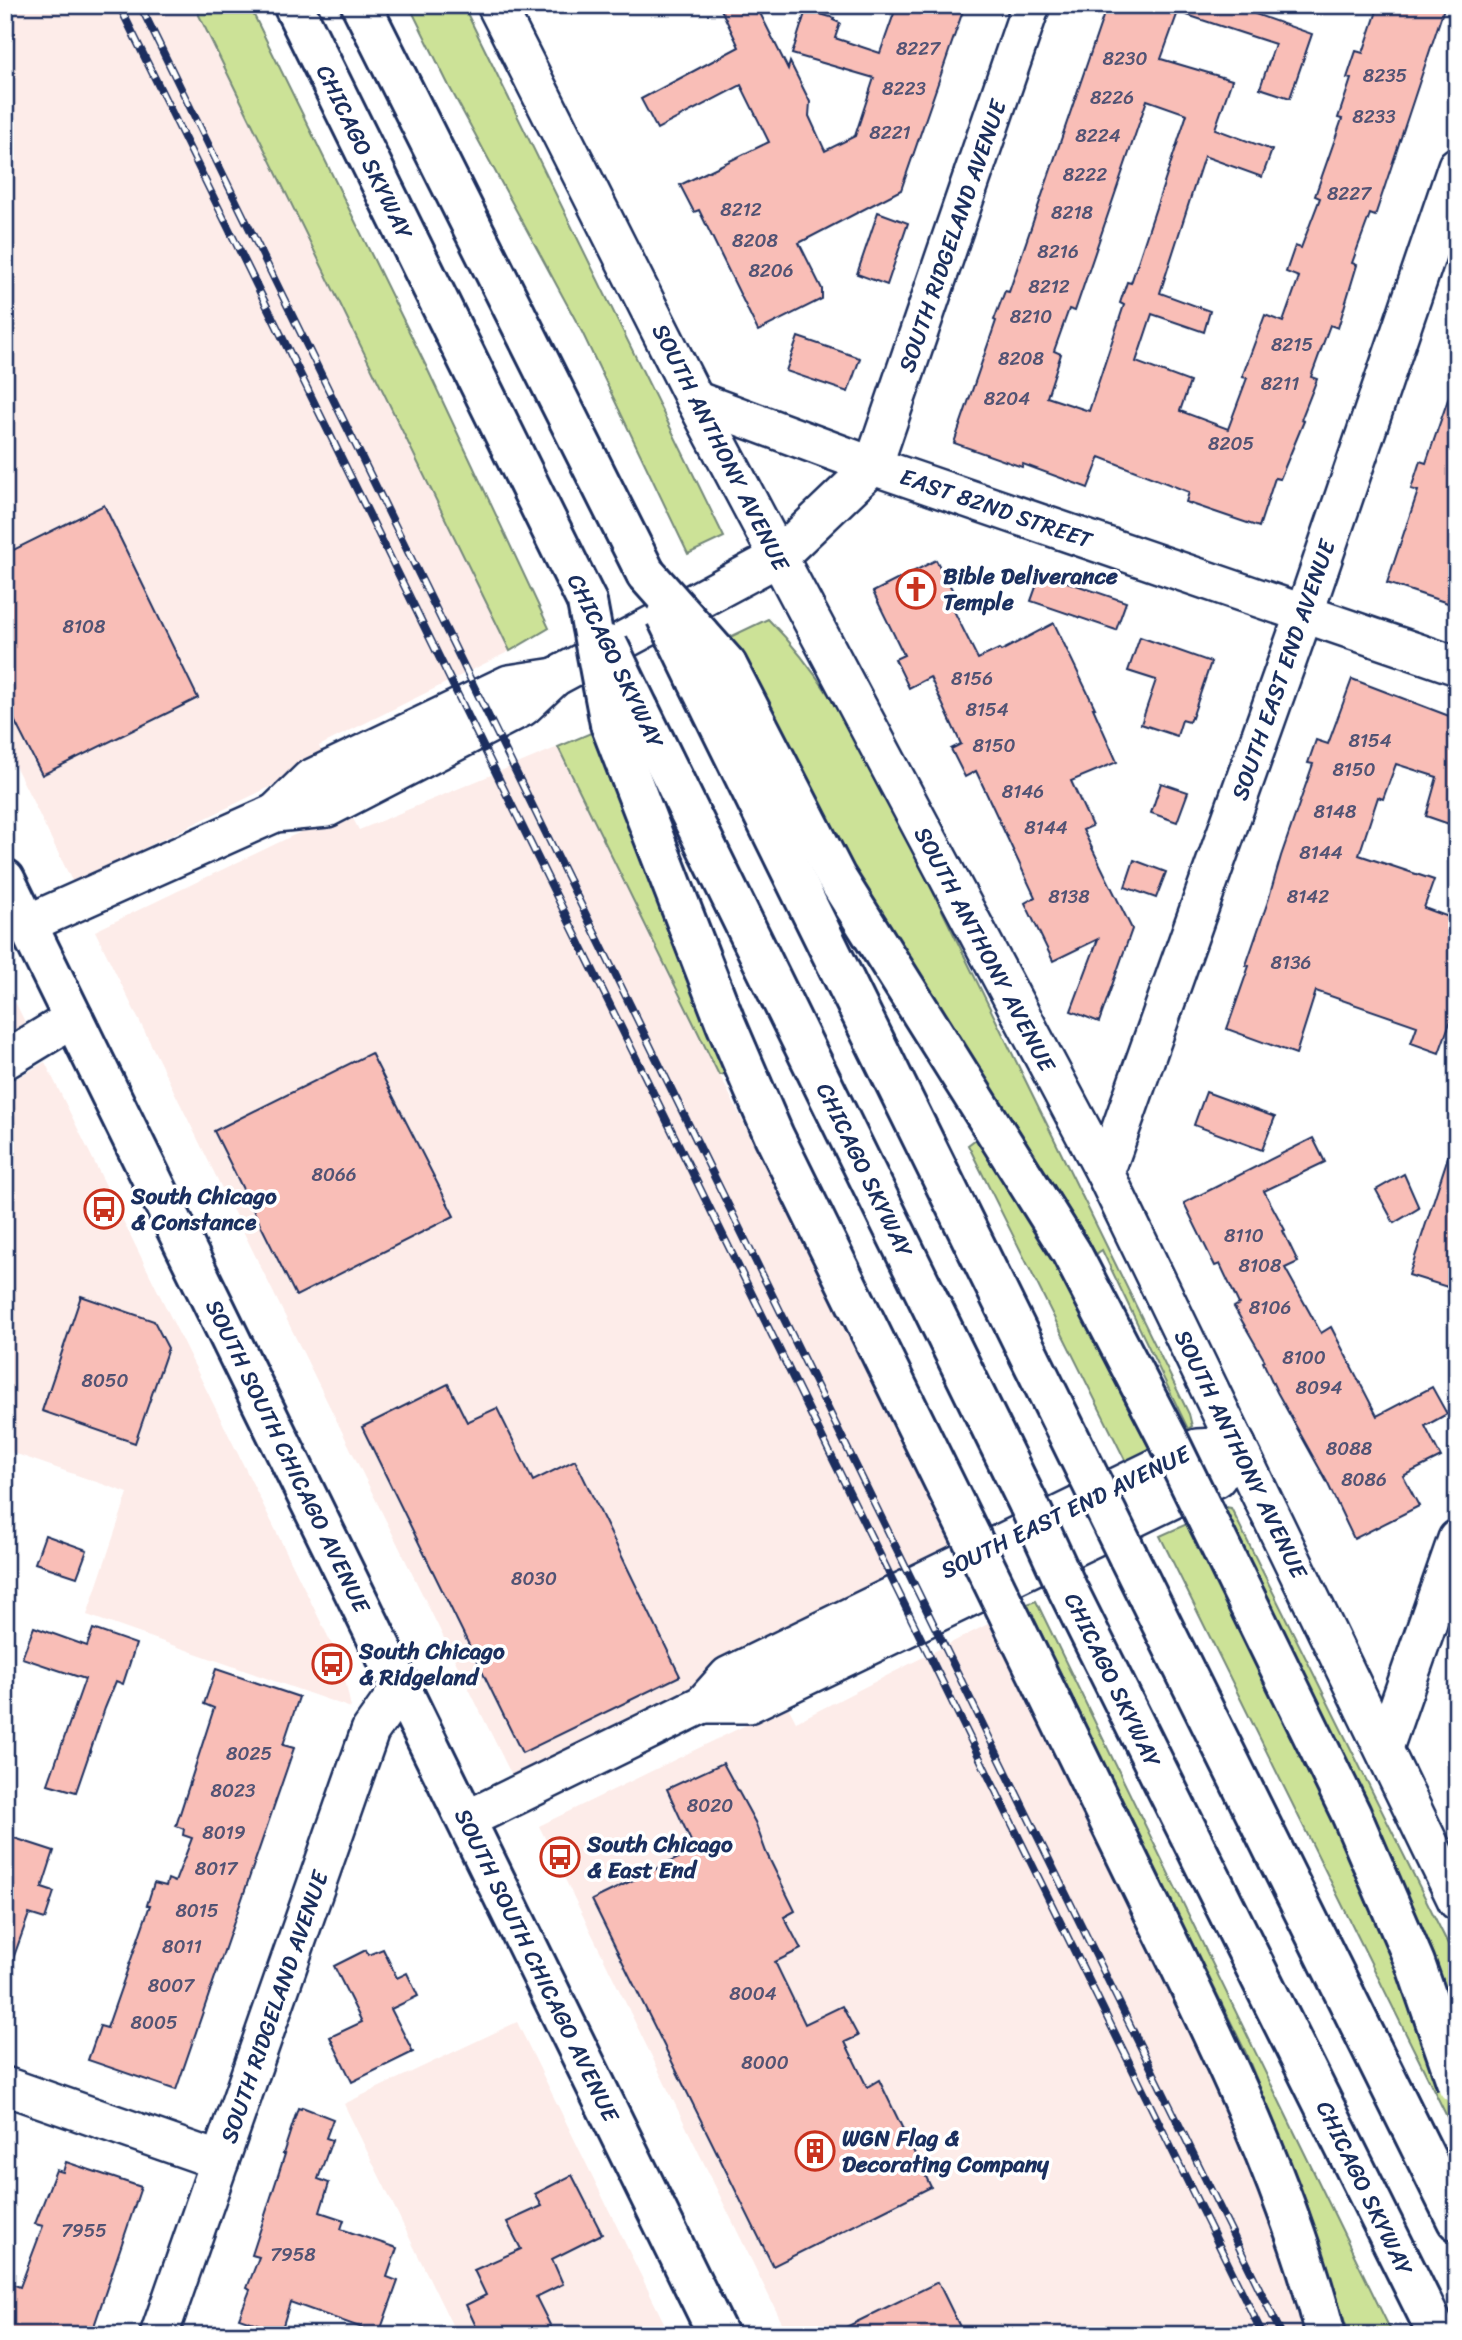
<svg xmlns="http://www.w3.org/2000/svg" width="1462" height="2340" viewBox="0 0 1462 2340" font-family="Sriracha,sans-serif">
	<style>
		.built { fill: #fdece9 }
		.green { fill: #cce297; stroke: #74887a; stroke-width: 2 }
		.building { fill: #f9beb7; stroke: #1b2f5e; stroke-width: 2; fill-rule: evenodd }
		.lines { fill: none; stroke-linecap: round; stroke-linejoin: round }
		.minor-casing { stroke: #1b2f5e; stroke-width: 42 }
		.secondary-casing { stroke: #1b2f5e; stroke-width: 44 }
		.motorway-casing { stroke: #1b2f5e; stroke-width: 44 }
		.minor { stroke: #fff; stroke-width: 37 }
		.secondary { stroke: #fff; stroke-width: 38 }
		.motorway { stroke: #fff; stroke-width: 38 }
		.rail-casing { stroke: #1b2f5e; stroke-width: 8 }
		.rail { stroke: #fff; stroke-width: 5; stroke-dasharray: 16; stroke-linecap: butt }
		.motorway-bridge-casing { stroke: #1b2f5e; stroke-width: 44; stroke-linecap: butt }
		.motorway-bridge { stroke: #fff; stroke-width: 38 }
		.labels { text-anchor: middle; stroke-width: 7; stroke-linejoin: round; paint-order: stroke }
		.number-label { font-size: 19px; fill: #525374 }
		.street-label { font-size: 23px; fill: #1b2f5e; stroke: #fff }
		.poi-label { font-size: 23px; font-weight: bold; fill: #1b2f5e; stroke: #fff; text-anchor: start }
	</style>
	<rect width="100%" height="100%" fill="#fff"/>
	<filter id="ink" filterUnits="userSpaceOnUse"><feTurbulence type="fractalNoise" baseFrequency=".0143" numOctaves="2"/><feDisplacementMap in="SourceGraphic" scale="14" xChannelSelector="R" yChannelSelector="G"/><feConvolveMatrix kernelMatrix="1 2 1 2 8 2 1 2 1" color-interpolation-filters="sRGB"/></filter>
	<g filter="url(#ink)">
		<g class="built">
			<path d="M5,5H194L510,651L319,746L325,760L73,883L5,745Z"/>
			<path d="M558,747L952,1545L757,1644L762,1654L512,1776L95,931L348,809L359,830Z"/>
			<path d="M5,982L26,1024L5,1034Z"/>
			<path d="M45,1062L342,1665L351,1708L87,1615L128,1493L5,1450V1085Z"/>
			<path d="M990,1623L1135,1920L1341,2335H788L539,1826L787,1705L796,1722Z"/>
			<path d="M517,2022L670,2335H457L344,2104Z"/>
		</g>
		<g class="green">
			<path d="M194,5H249L426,366L549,628L510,651Z"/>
			<path d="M409,5H463L724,537L688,554L582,332L449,86Z"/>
			<path d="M768,619C818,669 852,730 884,792L1189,1414L1192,1426L1188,1429L1102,1250L1096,1254C1024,1132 943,1015 868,895C817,812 773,725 728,638Z"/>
			<path d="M600,729L629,826L725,1074L719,1075L558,747Z"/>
			<path d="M976,1139L1054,1261L1150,1450L1126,1462L968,1145Z"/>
			<path d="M1225,1507L1231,1508L1457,1962V2137L1160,1536Z"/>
			<path d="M1036,1601L1393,2335H1349L1307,2204L1245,2051L1027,1604Z"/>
		</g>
		<g class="building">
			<path d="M719,5H756L788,69L790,62L810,102L809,116L825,151L855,136L874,78L792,54L806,10L834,18L833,20L840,23L835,38L880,53L897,5H965L901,190L799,243L822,289V299L758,331L699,210L694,212L680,185L769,142L741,85L657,129L641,99L739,47Z"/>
			<path d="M1107,5H1258L1255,14L1312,34L1290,98L1260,88L1275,44L1178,12L1161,59L1232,80L1215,129L1272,150L1262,177L1204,156L1160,293L1210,311L1204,332L1152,314L1136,362L1190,382L1180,411L1228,429L1247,378L1242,377L1265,315L1283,322L1299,277L1286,272L1295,246L1301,248L1320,198L1315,196L1342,119L1338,118L1351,79L1347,78L1356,51L1363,53L1379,5H1445L1375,216L1370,214L1352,263L1357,265L1338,328L1330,325L1311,377L1317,379L1301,420L1304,421L1280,479L1275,478L1259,527L1186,502L1189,492L1100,457L1088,488L1023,464L1022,467L954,443L996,321L994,320L1005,291L1009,292ZM1147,100L1187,114L1131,283L1127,282L1120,303L1124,305L1089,411L1047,397L1061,354L1054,351L1069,309L1075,311Z"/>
			<path d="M878,212L908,223L887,285L857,274Z"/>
			<path d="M798,337L860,358L848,392L786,371Z"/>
			<path d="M1453,385L1457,386V606L1387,583L1418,491L1411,489L1420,461L1426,463Z"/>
			<path d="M104,505L198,698L42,775L5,702V554Z"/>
			<path d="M936,560L953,591L946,595L978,659L999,649L1001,651L1054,623L1095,708H1093L1117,762L1071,781L1092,826L1083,830L1132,929L1099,1022L1071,1011L1098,939L1053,961L1025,903L1035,897L976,771L965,777L951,749L961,744L930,677L909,688L895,659L904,655L873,592Z"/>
			<path d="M1041,573L1126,602L1116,630L1031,601Z"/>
			<path d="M1140,637L1211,662L1192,718L1191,717L1189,722L1182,720L1177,736L1141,724L1156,680L1128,671Z"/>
			<path d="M1352,679L1457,719V813L1452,825L1426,816L1437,777L1396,764L1383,799L1378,797L1359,855L1434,880L1424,908L1457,920V1003L1439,1053L1411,1043L1417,1026L1316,991L1296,1054L1227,1029L1249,966L1246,965L1268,901L1281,856L1313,764L1308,763L1316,740L1328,744Z"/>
			<path d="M1161,783L1188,792L1177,822L1151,813Z"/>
			<path d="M1134,860L1166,872L1156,898L1125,887Z"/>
			<path d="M371,1053L454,1216L296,1296L214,1131Z"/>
			<path d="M1206,1092L1275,1117L1262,1150L1194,1125Z"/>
			<path d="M1313,1138L1325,1162L1264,1191L1285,1230L1283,1231L1298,1262L1285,1268L1321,1333L1331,1327L1377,1416L1432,1387L1447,1414L1425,1426L1441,1457L1403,1476L1419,1506L1354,1539L1327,1482L1277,1392L1263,1362L1265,1361L1234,1307L1239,1304L1220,1264L1215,1266L1184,1203Z"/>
			<path d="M1452,1145L1457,1146V1290L1409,1275Z"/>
			<path d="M1404,1174L1419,1208L1394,1223L1376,1190Z"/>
			<path d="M81,1296L154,1321L168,1348L135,1443L42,1411Z"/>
			<path d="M448,1384L467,1422L497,1408L533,1481L575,1460L680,1676L522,1753L362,1427Z"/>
			<path d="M45,1535L87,1550L77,1577L35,1563Z"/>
			<path d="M34,1627L87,1646L93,1629L136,1644L123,1684L116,1681L105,1708L76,1792L48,1784L85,1679L22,1658Z"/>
			<path d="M216,1669L299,1697L283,1745L294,1748L176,2090L88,2060L100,2026L107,2028L150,1905H147L154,1883L166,1886L168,1879L175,1882L192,1838L183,1835L184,1829L176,1826L214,1708L204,1704Z"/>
			<path d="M723,1763L755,1822L766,1852L795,1911L784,1917L801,1949L775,1962L805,2024L842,2006L858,2036L845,2042L867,2087L879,2080L931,2187L773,2266L592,1900L695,1850L667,1789Z"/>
			<path d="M5,1835L54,1851L42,1888L54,1892L45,1919L29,1914L9,1970H5Z"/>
			<path d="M383,1949L397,1978L407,1973L418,1996L391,2009L413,2052L352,2082L330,2037L362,2022L334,1966L366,1950L368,1955Z"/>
			<path d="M302,2107L333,2119L326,2138L332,2140L318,2179L329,2183L320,2212L344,2220L341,2229L397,2248L387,2277L398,2281L379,2334L290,2302L281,2332L239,2318L250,2290L247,2288L259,2257L252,2255L285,2154H283L298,2108L301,2109Z"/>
			<path d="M66,2162L141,2187L91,2335H5V2302L12,2284L20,2287L43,2226L35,2224L56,2170L63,2172Z"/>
			<path d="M572,2175L602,2234L552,2259L563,2284L536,2297L555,2335H480L466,2305L486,2295L474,2270L521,2249L507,2222L542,2206L535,2194Z"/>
			<path d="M938,2282L964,2335H830Z"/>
		</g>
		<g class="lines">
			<g class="minor-casing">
				<g id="minor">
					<path d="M496,5L695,400L1105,1173L1457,1901"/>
					<path d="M695,400L873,466L1457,666"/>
					<path d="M275,813L310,779L509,684L555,677"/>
					<path d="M27,924L275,813L327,808L523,707L555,677L777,558L873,466L1031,5"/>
					<path d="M5,1060L74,1018"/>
					<path d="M1105,1173L1304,614L1457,166"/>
					<path d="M703,1704H748L1217,1478L1237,1446"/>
					<path d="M1384,1748L1457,1539"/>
					<path d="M466,1820L703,1704L728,1676L1197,1448L1237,1446"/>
					<path d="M5,2086L220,2161"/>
					<path d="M159,2335L370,1731L401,1687"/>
				</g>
			</g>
			<g class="secondary-casing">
				<path id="secondary" d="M5,879L718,2335"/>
			</g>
			<g class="motorway-casing">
				<g id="motorway">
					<path d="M293,5L587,602"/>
					<path d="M361,5L646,574"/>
					<path d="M727,665L836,877L1071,1252L1168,1439"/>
					<path d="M697,680L1089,1477"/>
					<path d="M639,709L1029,1505"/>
					<path d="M610,724L726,1024L774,1136L971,1537"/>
					<path d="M1128,1556L1457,2221"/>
					<path d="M1066,1586L1438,2335"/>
					<path d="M1154,1913C1221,2049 1288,2187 1326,2335"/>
				</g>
			</g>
			<use href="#minor" class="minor"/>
			<use href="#secondary" class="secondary"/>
			<use href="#motorway" class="motorway"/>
			<g class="rail-casing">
				<g id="rail">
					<path d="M119,5L1263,2335"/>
					<path d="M140,5L1282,2335"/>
				</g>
			</g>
			<use href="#rail" class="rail"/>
			<g class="motorway-bridge-casing">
				<g id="motorway-bridge">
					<path d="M646,574L727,665"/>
					<path d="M587,602L610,724"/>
					<path d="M666,616L697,680"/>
					<path d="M608,645L639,709"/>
					<path d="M1168,1439L1351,1814L1415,1963L1457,2084"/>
					<path d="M1089,1477L1128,1556"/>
					<path d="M1029,1505L1066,1586"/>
					<path d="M971,1537L1154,1913"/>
				</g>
			</g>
			<use href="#motorway-bridge" class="motorway-bridge"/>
		</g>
	</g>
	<defs>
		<g id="church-ring" transform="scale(2.0125)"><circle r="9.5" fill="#fff" stroke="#c8321e" stroke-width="1.5"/><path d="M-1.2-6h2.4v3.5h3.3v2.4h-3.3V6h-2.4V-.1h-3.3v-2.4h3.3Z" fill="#c8321e"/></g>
		<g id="bus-ring" transform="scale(2.0125)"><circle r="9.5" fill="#fff" stroke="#c8321e" stroke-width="1.5"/><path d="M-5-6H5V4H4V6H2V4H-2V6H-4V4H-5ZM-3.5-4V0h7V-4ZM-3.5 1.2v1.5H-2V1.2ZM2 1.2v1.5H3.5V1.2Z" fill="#c8321e"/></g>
		<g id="building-ring" transform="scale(2.0125)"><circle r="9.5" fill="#fff" stroke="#c8321e" stroke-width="1.5"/><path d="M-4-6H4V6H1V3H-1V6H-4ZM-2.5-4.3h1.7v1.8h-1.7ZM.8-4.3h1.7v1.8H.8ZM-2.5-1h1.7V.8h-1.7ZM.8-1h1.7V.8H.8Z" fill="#c8321e"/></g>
	</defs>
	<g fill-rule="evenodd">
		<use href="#church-ring" x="916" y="589"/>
		<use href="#bus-ring" x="104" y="1209"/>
		<use href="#bus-ring" x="332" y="1664"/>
		<use href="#bus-ring" x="560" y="1857"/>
		<use href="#building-ring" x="815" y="2151"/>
	</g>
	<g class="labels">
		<g class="number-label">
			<text x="918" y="55">8227</text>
			<text x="1125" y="65">8230</text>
			<text x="1385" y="82">8235</text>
			<text x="904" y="95">8223</text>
			<text x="1112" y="104">8226</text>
			<text x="1374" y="123">8233</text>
			<text x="890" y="139">8221</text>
			<text x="1098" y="142">8224</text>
			<text x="1085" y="181">8222</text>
			<text x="1349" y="200">8227</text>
			<text x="741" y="216">8212</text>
			<text x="1072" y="219">8218</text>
			<text x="755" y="247">8208</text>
			<text x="1058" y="258">8216</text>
			<text x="771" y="277">8206</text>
			<text x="1049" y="293">8212</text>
			<text x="1031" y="323">8210</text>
			<text x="1292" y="351">8215</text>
			<text x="1021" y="365">8208</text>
			<text x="1280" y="390">8211</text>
			<text x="1007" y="405">8204</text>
			<text x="1231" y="450">8205</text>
			<text x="84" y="633">8108</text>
			<text x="972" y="685">8156</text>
			<text x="987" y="716">8154</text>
			<text x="1370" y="747">8154</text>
			<text x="994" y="752">8150</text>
			<text x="1354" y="776">8150</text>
			<text x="1023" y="798">8146</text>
			<text x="1335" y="818">8148</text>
			<text x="1046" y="834">8144</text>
			<text x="1321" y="859">8144</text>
			<text x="1069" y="903">8138</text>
			<text x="1308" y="903">8142</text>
			<text x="1291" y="969">8136</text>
			<text x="334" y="1181">8066</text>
			<text x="1244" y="1242">8110</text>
			<text x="1260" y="1272">8108</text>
			<text x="1270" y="1314">8106</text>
			<text x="1304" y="1364">8100</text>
			<text x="105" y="1387">8050</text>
			<text x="1319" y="1394">8094</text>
			<text x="1349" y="1455">8088</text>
			<text x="1364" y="1486">8086</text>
			<text x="534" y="1585">8030</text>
			<text x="249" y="1760">8025</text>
			<text x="233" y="1797">8023</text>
			<text x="710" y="1812">8020</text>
			<text x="224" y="1839">8019</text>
			<text x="216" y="1875">8017</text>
			<text x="197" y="1917">8015</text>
			<text x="182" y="1953">8011</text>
			<text x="171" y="1992">8007</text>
			<text x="753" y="2000">8004</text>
			<text x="154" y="2029">8005</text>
			<text x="765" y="2069">8000</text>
			<text x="84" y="2237">7955</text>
			<text x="293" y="2261">7958</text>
		</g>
		<g class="street-label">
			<text transform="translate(365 152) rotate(64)" y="8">CHICAGO SKYWAY</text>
			<text transform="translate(952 236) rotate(-71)" y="8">SOUTH RIDGELAND AVENUE</text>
			<text transform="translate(721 447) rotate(63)" y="8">SOUTH ANTHONY AVENUE</text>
			<text transform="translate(996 508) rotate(19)" y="8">EAST 82ND STREET</text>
			<text transform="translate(616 661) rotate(64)" y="8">CHICAGO SKYWAY</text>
			<text transform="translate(1283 670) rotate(-71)" y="8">SOUTH EAST END AVENUE</text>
			<text transform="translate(985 949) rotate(62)" y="8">SOUTH ANTHONY AVENUE</text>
			<text transform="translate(865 1170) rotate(64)" y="8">CHICAGO SKYWAY</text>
			<text transform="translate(1241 1454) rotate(64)" y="8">SOUTH ANTHONY AVENUE</text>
			<text transform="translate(288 1456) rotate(64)" y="8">SOUTH SOUTH CHICAGO AVENUE</text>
			<text transform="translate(1065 1512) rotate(-26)" y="8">SOUTH EAST END AVENUE</text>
			<text transform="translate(1113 1680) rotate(64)" y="8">CHICAGO SKYWAY</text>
			<text transform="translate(537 1965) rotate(64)" y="8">SOUTH SOUTH CHICAGO AVENUE</text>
			<text transform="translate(274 2007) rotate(-71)" y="8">SOUTH RIDGELAND AVENUE</text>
			<text transform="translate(1365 2188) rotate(64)" y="8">CHICAGO SKYWAY</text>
		</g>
		<g class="poi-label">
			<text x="943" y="584">Bible Deliverance<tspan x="943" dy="26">Temple</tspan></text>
			<text x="131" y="1204">South Chicago<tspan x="131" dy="26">&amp; Constance</tspan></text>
			<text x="359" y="1659">South Chicago<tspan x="359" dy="26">&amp; Ridgeland</tspan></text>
			<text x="587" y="1852">South Chicago<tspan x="587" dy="26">&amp; East End</tspan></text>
			<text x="842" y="2146">WGN Flag &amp;<tspan x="842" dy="26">Decorating Company</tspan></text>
		</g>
	</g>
	<rect width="1462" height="2340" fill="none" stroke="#fff" stroke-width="28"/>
	<rect x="14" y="14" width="1434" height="2312" fill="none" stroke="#1b2f5e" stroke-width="2.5" filter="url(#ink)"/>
</svg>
